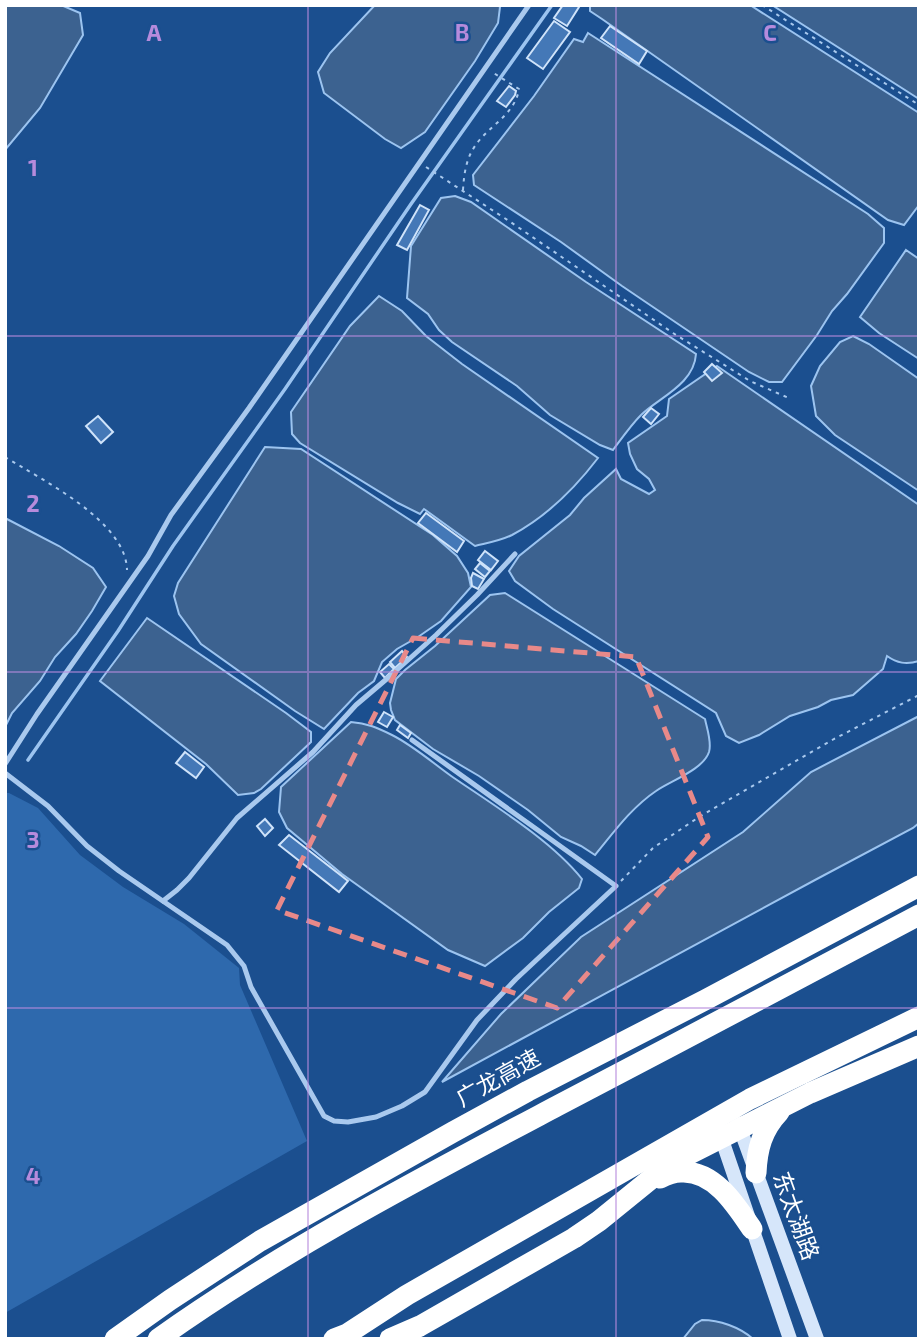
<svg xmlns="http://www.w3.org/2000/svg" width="924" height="1344" viewBox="0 0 924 1344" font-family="'Exo 2','Noto Sans SC',sans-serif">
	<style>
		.green { fill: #2e69ad }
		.water { fill: #3c6290; stroke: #9cc4f0; stroke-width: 2 }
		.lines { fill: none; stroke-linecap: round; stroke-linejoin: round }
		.stream { stroke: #9cc4f0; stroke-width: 3.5 }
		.building { fill: #4478b7; stroke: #cfe3fa; stroke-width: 2 }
		.path { stroke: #a9c9ee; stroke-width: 2; stroke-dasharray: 3.5 5; stroke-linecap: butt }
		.lane { stroke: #a9c9ee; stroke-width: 5 }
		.secondary { stroke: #d6e6fa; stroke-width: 14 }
		.highway { stroke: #fff; stroke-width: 21 }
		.marked { fill: none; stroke: #e88989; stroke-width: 5; stroke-dasharray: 14 9; stroke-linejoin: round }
		.grid { fill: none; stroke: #b68bdc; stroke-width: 2; stroke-opacity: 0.55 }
		.labels { text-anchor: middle; stroke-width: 5; stroke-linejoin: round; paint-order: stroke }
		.street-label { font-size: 23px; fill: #fff; stroke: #1b4f8f }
		.grid-label { font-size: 23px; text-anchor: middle; font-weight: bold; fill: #b68bdc; stroke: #1b4f8f; stroke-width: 5; stroke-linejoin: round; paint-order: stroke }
	</style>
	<rect width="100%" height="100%" fill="#1b4f8f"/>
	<path class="green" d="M5,793H9L38,808L80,855L123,887L184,924L239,968L240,985L307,1141L5,1313Z"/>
	<g class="water">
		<path d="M5,5H61L80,13L83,35L40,108L5,150Z"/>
		<path d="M375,5H497L500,7L498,23L475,61L425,132L401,148L385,139L324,93L318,72L330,53Z"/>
		<path d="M590,5H750L919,113V205L904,225L888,220L602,19L590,11Z"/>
		<path d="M772,5H919V99Z"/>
		<path d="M588,33L868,214L884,228V243L847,294L832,311L817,335L782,382H769L749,372L622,286L561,242L474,185L473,175L534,96L574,39L583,42Z"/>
		<path d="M455,196L471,202L586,282L696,354C694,384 660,397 641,415C631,425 622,438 613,450L600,445L550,415L517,386L452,342L439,330L428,314L407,298L411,246L441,198Z"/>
		<path d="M906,250L919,259V359L879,333L860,317Z"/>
		<path d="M379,296L402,311L426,336L462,364L598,458C575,488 546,517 512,535C500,541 487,543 475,546L424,509L420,514L398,503L300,443L292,434L291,412L350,326Z"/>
		<path d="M853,336L869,344L919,379V491L835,435L816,416L811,386L820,366L840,342Z"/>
		<path d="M717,366L919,505V661C906,665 897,663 887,656L883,669L853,695L831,700L818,707L790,716L759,735L739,743L726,736L716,713L553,609L515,581L509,571L519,556L570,515L584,498L616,469L621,479L649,494L655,490L649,479L637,469L630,454L628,443L667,416L669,399Z"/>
		<path d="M265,447L301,449L433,535L457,556L468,573L471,587L441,621L418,637L397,649L382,662L374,681L358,693L324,729L295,711L201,644L179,614L174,596L178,583Z"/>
		<path d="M5,518L59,546L93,568L106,587L92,611L76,634L55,657L40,681L12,713L5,727Z"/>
		<path d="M505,593L705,719C707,729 712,742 709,752C703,770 670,781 656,791C631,808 614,832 595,855L581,846L561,837L528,810L479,776L433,749L395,720L391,710L390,703L396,679L405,670L435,646L490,595Z"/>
		<path d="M147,618L286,713L311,732V742L261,789L254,793L238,795L206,764L100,681Z"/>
		<path d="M919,716V823L913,828L815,880L442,1082L501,1014L581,937L743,832L811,772Z"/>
		<path d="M351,722C367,723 378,728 392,735C414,746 434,764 454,778C495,806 552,841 582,879L579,888L549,912L523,938L485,966L448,950L342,874L287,828L279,812L281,787Z"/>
		<path d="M702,1320C719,1320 740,1327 753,1339H683L695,1324Z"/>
	</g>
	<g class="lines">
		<path class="stream" d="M28,760L118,631L173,546L285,389L411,204L552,5"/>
	</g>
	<g class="building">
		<path d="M563,5H576L579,7L567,26L554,18Z"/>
		<path d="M554,21L570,32L543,69L527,58Z"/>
		<path d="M610,26L647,51L639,64L601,38Z"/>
		<path d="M509,86L516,91L515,95L506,107L497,101Z"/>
		<path d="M420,205L429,210L407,250L397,245Z"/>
		<path d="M712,364L722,373L712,381L704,372Z"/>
		<path d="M651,408L659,414L651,424L643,417Z"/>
		<path d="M98,416L113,432L101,443L86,426Z"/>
		<path d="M426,513L464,541L457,552L418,523Z"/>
		<path d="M485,551L498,561L491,570L478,560Z"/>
		<path d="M480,563L490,571L485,577L475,569Z"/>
		<path d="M473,573L484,579L478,589L472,586L471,578Z"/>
		<path d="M402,651L407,657L395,668L390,662Z"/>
		<path d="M389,664L394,669L385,678L380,672Z"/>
		<path d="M384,712L393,717L387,727L378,722Z"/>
		<path d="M400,725L411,733L408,738L397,730Z"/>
		<path d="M185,752L204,767L196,778L176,763Z"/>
		<path d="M265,819L273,828L265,836L257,826Z"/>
		<path d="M289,835L348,881L339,892L279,845Z"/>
	</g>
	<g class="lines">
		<g class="path">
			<path d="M762,5L919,105"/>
			<path d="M426,167L509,221L673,333L750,381L791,399"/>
			<path d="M463,190C464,174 466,159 475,146C488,126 515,115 519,89L492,72"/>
			<path d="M5,457C42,480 126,521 127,570"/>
			<path d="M621,881L653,848L699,817L834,739L919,695"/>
		</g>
		<g class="lane">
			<path d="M5,764L37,714L148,556L171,515L249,408L529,5"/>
			<path d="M5,773L48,806L87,846L119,871L227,945L244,966L251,987L324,1116L334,1121L348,1122L376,1117L402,1106L425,1092L477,1020L516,979L616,886L412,740"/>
			<path d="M163,901L177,890L189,878L237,818L313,752L356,705L389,677L436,635L477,595L515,554"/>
		</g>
		<g class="secondary">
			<path d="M738,1123L817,1339"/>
			<path d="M719,1131L790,1339"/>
		</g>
		<g class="highway">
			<path d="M756,1173C757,1149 762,1130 779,1112"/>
			<path d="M660,1178C666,1175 674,1172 681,1172C714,1170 736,1205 752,1229"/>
			<path d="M115,1339L170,1300L260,1241L453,1132L528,1091L705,1000L919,886"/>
			<path d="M158,1339C283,1250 421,1178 557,1106C678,1043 798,979 919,915"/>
			<path d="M334,1339L347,1334L407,1295L750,1099L919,1017"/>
			<path d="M390,1339L420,1326L574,1238L599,1221L668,1165L810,1093L919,1046"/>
		</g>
	</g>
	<path class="marked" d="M413,638L636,657L708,837L557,1008L277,910Z"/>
	<path class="grid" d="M308,5V1339M616,5V1339M5,336H919M5,672H919M5,1008H919"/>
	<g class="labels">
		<g class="street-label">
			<text transform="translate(498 1078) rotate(-29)" y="8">广龙高速</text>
			<text transform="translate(796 1216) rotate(70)" y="8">东太湖路</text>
		</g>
	</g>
	<g class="grid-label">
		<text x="154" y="41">A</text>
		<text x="462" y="41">B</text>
		<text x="770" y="41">C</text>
		<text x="33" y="176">1</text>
		<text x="33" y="512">2</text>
		<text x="33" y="848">3</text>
		<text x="33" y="1184">4</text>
	</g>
	<rect width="924" height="1344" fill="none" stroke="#ffffff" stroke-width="14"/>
</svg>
